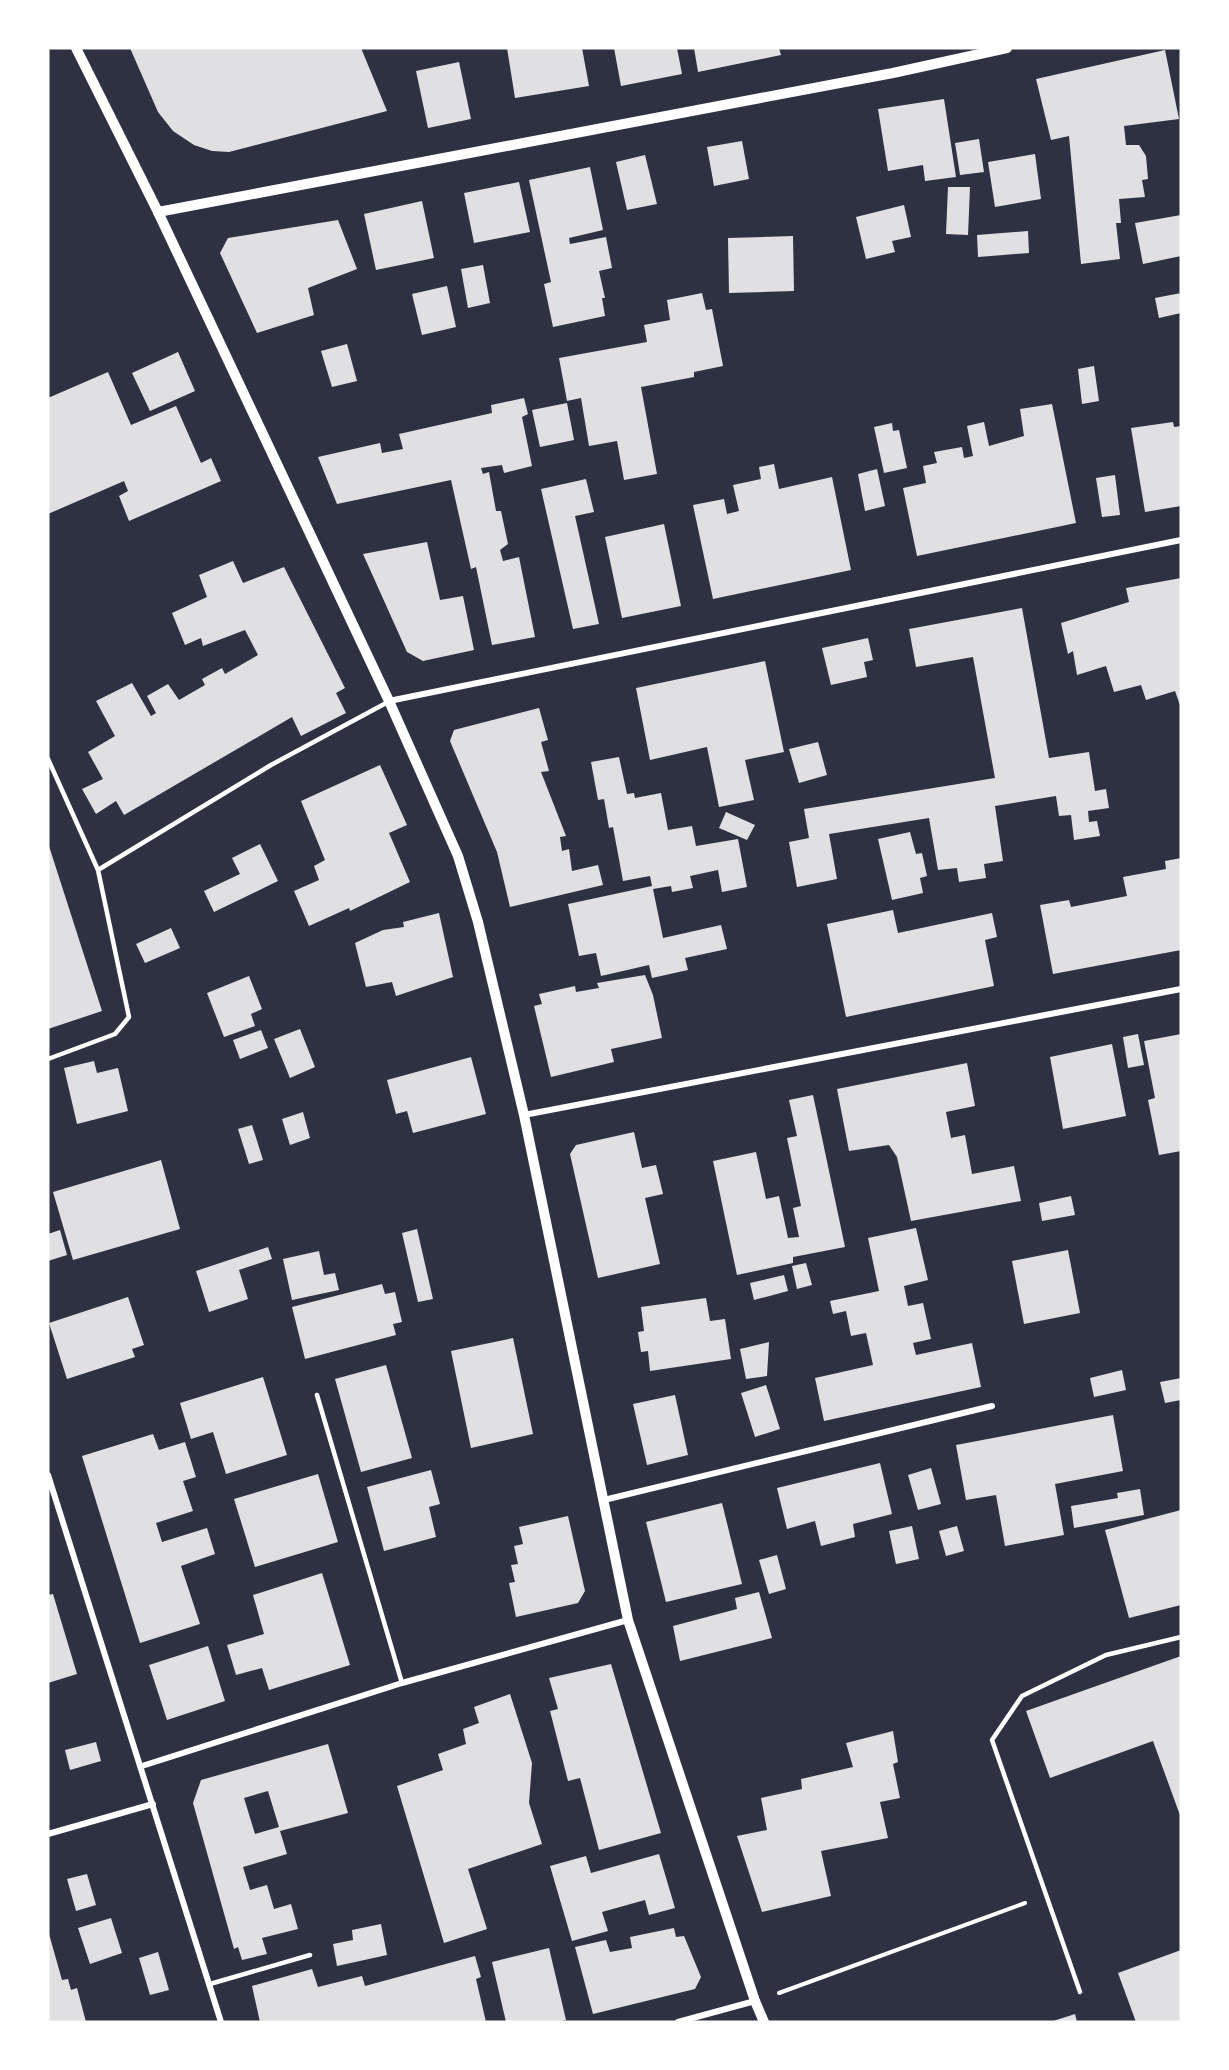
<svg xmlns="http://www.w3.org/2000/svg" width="1229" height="2070" viewBox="0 0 1229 2070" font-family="Overpass,sans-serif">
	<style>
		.building { fill: #e0e0e3; fill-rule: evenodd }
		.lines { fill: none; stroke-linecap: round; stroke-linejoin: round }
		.path { stroke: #fff; stroke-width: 4 }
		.service { stroke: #fff; stroke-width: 4.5 }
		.minor { stroke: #fff; stroke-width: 6 }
		.tertiary { stroke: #fff; stroke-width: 10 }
	</style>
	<rect width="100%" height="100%" fill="#2d3142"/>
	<g class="building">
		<path d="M130,48H361L387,111L229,152L212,151L194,145L173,131L158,112Z"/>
		<path d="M507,48H582L589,86L515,98Z"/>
		<path d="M614,48H677L682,74L621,86Z"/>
		<path d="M694,48H779L781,55L698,72Z"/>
		<path d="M1165,50L1179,119L1124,126L1126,145H1139L1146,156L1148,179L1142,180L1145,197L1119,199L1121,223H1116L1120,259L1081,264L1069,136L1051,140L1036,79Z"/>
		<path d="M459,62L471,119L428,128L416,71Z"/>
		<path d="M944,99L956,177L925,181L923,165L888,171L878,109Z"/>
		<path d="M979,139L984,172L960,175L955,143Z"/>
		<path d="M742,141L749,179L714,186L707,147Z"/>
		<path d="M1035,154L1041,199L995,207L988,162Z"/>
		<path d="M645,155L657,204L627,210L616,162Z"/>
		<path d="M590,167L603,230L569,238L570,244L606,237L612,268L599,271L605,298H602L605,316L553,327L544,284L551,282L529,180Z"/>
		<path d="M519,182L530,232L474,243L464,193Z"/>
		<path d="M948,187H970L968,235L946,234Z"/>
		<path d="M422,201L434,258L376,270L364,214Z"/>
		<path d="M904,205L911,237L892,241L895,252L866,259L856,217Z"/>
		<path d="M1181,215V256L1143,264L1135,223Z"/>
		<path d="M338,220L357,269L308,288L314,315L257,333L220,253L228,238Z"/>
		<path d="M1028,231L1029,253L978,257L977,235Z"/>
		<path d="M793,236L794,291L729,293L728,238Z"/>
		<path d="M483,265L490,303L468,308L461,269Z"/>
		<path d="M447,286L456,327L422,335L412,294Z"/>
		<path d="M702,293L706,310L712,309L723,366L694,372V377L641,387L657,474L624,480L617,441L589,446L581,398L567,401L559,358L647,342L644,325L670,320L667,300Z"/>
		<path d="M1181,293V313L1159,318L1155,298Z"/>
		<path d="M347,344L357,381L332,387L321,351Z"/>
		<path d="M178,352L195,391L150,411L132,373Z"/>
		<path d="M1094,366L1099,401L1082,404L1078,369Z"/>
		<path d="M108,372L131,425L176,406L201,463L211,458L221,481L129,521L119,496L128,491L124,481L48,514V398Z"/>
		<path d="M524,398L528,414L522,417L532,466L504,473L502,465L481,468L483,474L489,472L496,511H501L508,544L500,550L503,561L519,557L535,637L492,645L476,567L471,569L451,480L337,504L318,457L380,443L382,453L403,449L399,434L492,413L491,405Z"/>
		<path d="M567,403L574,440L540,447L532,410Z"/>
		<path d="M1052,404L1076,523L917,556L903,488L926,483L923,466L937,463L934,452L962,447L964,458L973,456L967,426L984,422L989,446L1024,436L1020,409Z"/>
		<path d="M1173,422L1174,427L1181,426V506L1145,512L1131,428Z"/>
		<path d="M892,423L893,431L899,430L907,468L884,473L874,427Z"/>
		<path d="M774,464L779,489L832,477L851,570L713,599L693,505L724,499L727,514L739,511L733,485L761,479L759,467Z"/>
		<path d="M877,469L885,506L865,511L858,474Z"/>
		<path d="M1115,475L1120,515L1102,517L1096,478Z"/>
		<path d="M586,479L594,512L575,516L599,624L573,629L541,489Z"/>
		<path d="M664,524L681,606L622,618L605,537Z"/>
		<path d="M427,542L440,600L463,596L474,650L423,661L407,652L363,554Z"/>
		<path d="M233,561L243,583L284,567L345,688L336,693L346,713L301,736L292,717L124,815L116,801L96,814L82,789L103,779L88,752L115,736L96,701L132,683L151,716L156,713L147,696L168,684L179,700L205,685L202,679L222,668L225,674L258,655L245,630L203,646L201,638L185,645L172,613L207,597L199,575Z"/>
		<path d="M1181,578V708L1175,691L1146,700L1141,685L1114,692L1106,666L1077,675L1073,651L1068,654L1061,623L1129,602L1126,588Z"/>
		<path d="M1022,608L1049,758L1089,752L1095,791L1106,789L1109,808L1088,811L1089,822L1097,821L1100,836L1074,840L1071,815L1059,816L1056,796L995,806L1003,861L984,864L986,878L959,882L957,868L938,870L929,818L829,834L837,879L797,887L789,842L809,838L804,809L995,778L973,657L916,667L909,629Z"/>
		<path d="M868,638L873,660L864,662L867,677L831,685L822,648Z"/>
		<path d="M765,661L784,752L745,760L754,800L719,807L707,747L650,760L636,688Z"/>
		<path d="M539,708L548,740L541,742L549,771L541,772L566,836L560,837L562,851L569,849L572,871L598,865L603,885L510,907L497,852L450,741L454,730Z"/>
		<path d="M818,742L827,775L799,783L789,749Z"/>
		<path d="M619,757L627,794L634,793L635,798L661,793L668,830L692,826L696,846L738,839L747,887L722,892L718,870L690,876L693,888L672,892L671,886L653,889L663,938L721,925L727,949L685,958L688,970L652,978L649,965L601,976L596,953L579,956L568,904L652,886L650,876L623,881L613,827L609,828L604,799L598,800L591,762Z"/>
		<path d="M380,765L407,825L389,833L410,882L350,911L349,908L309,926L294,891L319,880L314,866L325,860L301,801Z"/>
		<path d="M726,812L755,825L747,840L719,828Z"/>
		<path d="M910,832L916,854L922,853L927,876L920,878L923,893L892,900L878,839Z"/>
		<path d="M48,843L102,1011L48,1029Z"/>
		<path d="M260,844L278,881L214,912L204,891L240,874L232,858Z"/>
		<path d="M1181,858V950L1053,974L1040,905L1069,900L1071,907L1127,896L1123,877L1166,869L1165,861Z"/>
		<path d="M893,910L898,933L992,913L997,937L985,940L994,986L846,1017L827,924Z"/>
		<path d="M439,913L453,977L396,996L392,982L366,987L355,943L383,930L404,927L403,922Z"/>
		<path d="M171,928L180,948L145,963L136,944Z"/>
		<path d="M645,975L653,995L662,1038L611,1049L614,1062L551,1077L534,1006L542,1004L539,994L575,986L576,992L599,988L597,983Z"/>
		<path d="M249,976L262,1009L251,1014L255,1026L224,1037L207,993Z"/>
		<path d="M300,1029L315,1067L290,1078L274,1039Z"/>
		<path d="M261,1030L268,1048L240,1059L233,1040Z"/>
		<path d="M1138,1034L1144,1065L1128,1068L1123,1037Z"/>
		<path d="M1181,1034V1151L1159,1155L1148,1100L1155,1098L1144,1041Z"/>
		<path d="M1112,1044L1126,1116L1063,1129L1050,1057Z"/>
		<path d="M471,1057L486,1114L413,1133L407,1111L396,1114L387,1080Z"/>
		<path d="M94,1061L97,1073L118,1068L128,1111L77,1124L64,1068Z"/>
		<path d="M967,1063L975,1106L946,1112L951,1138L965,1135L972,1174L1014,1166L1021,1201L911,1221L897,1157L889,1145L849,1151L837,1089Z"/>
		<path d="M813,1095L845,1247L793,1257V1263L737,1275L713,1161L756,1152L766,1199L779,1196L788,1238L799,1237L793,1208L801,1206L787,1138L797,1136L789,1100Z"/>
		<path d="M303,1112L310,1138L290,1145L282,1119Z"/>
		<path d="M252,1125L263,1160L249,1164L238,1129Z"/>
		<path d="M634,1132L642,1168L656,1165L663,1194L645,1198L660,1264L598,1278L570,1154L576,1145Z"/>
		<path d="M161,1160L180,1229L73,1260L53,1192Z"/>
		<path d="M1071,1196L1075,1215L1042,1221L1039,1203Z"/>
		<path d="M916,1228L928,1280L904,1286L908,1306L923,1303L931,1339L913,1343L916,1355L972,1343L981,1387L824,1421L815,1378L873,1365L866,1333L851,1336L846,1311L833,1314L830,1301L879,1291L868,1238Z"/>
		<path d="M417,1229L433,1299L418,1302L402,1233Z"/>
		<path d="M60,1230L67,1255L48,1261V1234Z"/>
		<path d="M268,1247L272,1259L239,1270L248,1299L209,1312L196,1271Z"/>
		<path d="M1068,1250L1080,1313L1024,1324L1012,1261Z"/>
		<path d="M319,1251L324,1275L335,1273L339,1290L292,1300L283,1259Z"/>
		<path d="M806,1263L812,1285L797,1289L792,1266Z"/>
		<path d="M784,1275L788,1291L754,1300L750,1283Z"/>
		<path d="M382,1284L385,1294L395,1292L402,1322L393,1324L396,1335L305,1359L292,1307Z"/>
		<path d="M128,1297L144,1345L132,1349L135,1357L67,1379L49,1323Z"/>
		<path d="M706,1298L710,1321L725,1319L731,1359L650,1371L648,1351L641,1352L638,1332L644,1331L641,1307Z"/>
		<path d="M513,1338L533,1434L471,1448L451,1351Z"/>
		<path d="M769,1342L767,1376L746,1379L740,1349Z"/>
		<path d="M386,1365L412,1458L361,1472L335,1379Z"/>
		<path d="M1122,1370L1126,1390L1094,1397L1090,1378Z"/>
		<path d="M263,1377L287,1455L226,1474L213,1432L191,1439L180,1403Z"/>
		<path d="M1181,1378V1400L1165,1403L1160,1382Z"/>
		<path d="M766,1385L780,1429L755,1437L741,1393Z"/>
		<path d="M675,1395L688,1455L647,1465L633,1404Z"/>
		<path d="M1113,1415L1123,1471L1055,1484L1064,1535L1005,1546L996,1495L966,1500L956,1445Z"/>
		<path d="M153,1434L159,1450L185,1442L196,1477L183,1481L193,1511L156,1523L162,1542L207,1528L215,1554L181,1566L200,1624L140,1643L82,1456Z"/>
		<path d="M880,1463L892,1514L853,1524L855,1537L821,1546L815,1521L787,1529L777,1488Z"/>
		<path d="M931,1468L941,1504L918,1510L908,1475Z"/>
		<path d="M431,1470L440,1504L429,1507L436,1537L384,1551L367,1487Z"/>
		<path d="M318,1474L338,1542L255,1567L234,1499Z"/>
		<path d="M1140,1489L1144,1515L1074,1528L1071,1506L1118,1498L1117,1493Z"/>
		<path d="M722,1503L742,1584L666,1602L646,1522Z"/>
		<path d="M1181,1510V1605L1129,1618L1105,1530Z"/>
		<path d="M568,1516L585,1591L578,1603L516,1617L509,1583L515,1582L511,1565L518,1564L514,1546L523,1544L519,1527Z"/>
		<path d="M912,1526L919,1559L896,1564L889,1531Z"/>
		<path d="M957,1526L964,1551L946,1556L939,1531Z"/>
		<path d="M777,1555L786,1589L769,1594L759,1560Z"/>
		<path d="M322,1573L350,1665L269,1690L262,1668L236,1675L227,1645L264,1634L253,1595Z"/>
		<path d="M759,1592L772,1638L680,1661L673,1626L737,1609L735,1598Z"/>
		<path d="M53,1594L77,1674L48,1683V1595Z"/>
		<path d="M208,1646L225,1701L167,1720L149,1665Z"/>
		<path d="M1181,1656V1818L1153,1741L1050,1778L1026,1711Z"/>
		<path d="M611,1664L661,1833L599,1850L580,1778L568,1781L550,1711L558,1709L549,1678Z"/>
		<path d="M510,1694L532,1763L529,1803L542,1844L468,1869L487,1929L444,1943L397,1786L443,1770L438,1754L466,1744L463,1729L479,1723L474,1707Z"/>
		<path d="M893,1731L898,1762L893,1764L900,1798L880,1802L888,1838L821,1851L831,1896L762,1912L737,1836L767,1830L761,1798L802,1789L801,1779L853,1767L846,1743Z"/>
		<path d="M96,1742L101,1761L70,1770L65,1750Z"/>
		<path d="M328,1744L348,1813L280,1831L287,1854L243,1867L250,1890L267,1885L274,1909L291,1904L298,1929L262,1938L267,1954L242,1960L238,1947L234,1949L193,1803L201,1780ZM268,1791L279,1827L255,1834L244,1798Z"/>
		<path d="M659,1854L675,1908L649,1915L645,1900L602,1912L608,1931L572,1941L550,1866L586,1856L591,1873Z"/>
		<path d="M87,1874L96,1905L76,1911L67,1879Z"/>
		<path d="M111,1918L122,1953L90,1964L78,1928Z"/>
		<path d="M381,1924L387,1955L337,1966L333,1944L353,1940L352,1930Z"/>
		<path d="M674,1928L676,1937L684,1936L701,1977L695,1989L593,2014L575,1947L606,1940L610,1952L632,1948L630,1937Z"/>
		<path d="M49,1934L62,1980L68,1979L71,1990L77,1988L86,2022H48Z"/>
		<path d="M549,1948L566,2020L557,2022H506L492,1962Z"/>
		<path d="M1181,1950V2021L1136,2022L1118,1973Z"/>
		<path d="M158,1952L169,1990L150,1995L139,1958Z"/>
		<path d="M475,1956L481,1977L476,1979L486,2022H260L252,1986L312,1969L318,1987L362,1976L365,1986Z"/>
		<path d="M1075,2014L1077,2022H1050Z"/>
	</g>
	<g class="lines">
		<path class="path" d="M779,1993L1025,1903"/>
		<g class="service">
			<path d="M48,759L98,870"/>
			<path d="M48,1059L115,1034L129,1017L98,870L271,765L388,702"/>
			<path d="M317,1395L402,1683"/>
			<path d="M210,1984L310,1955"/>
			<path d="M1080,1992L992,1740L1022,1696L1106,1655L1181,1637"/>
		</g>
		<g class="minor">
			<path d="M389,701L1181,540"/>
			<path d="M524,1115L1181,989"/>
			<path d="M48,1475L221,2022"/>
			<path d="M604,1500L992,1406"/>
			<path d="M142,1766L402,1683L628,1620"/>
			<path d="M48,1834L153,1804"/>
			<path d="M678,2022L755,2001"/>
		</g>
		<g class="tertiary">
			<path d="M76,48L158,212L389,701L458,856L478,922L524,1115L628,1620L755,2001L764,2022"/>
			<path d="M158,212L893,73L1007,48"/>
		</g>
	</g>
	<rect width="1229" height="2070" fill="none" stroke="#ffffff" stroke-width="99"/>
</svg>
